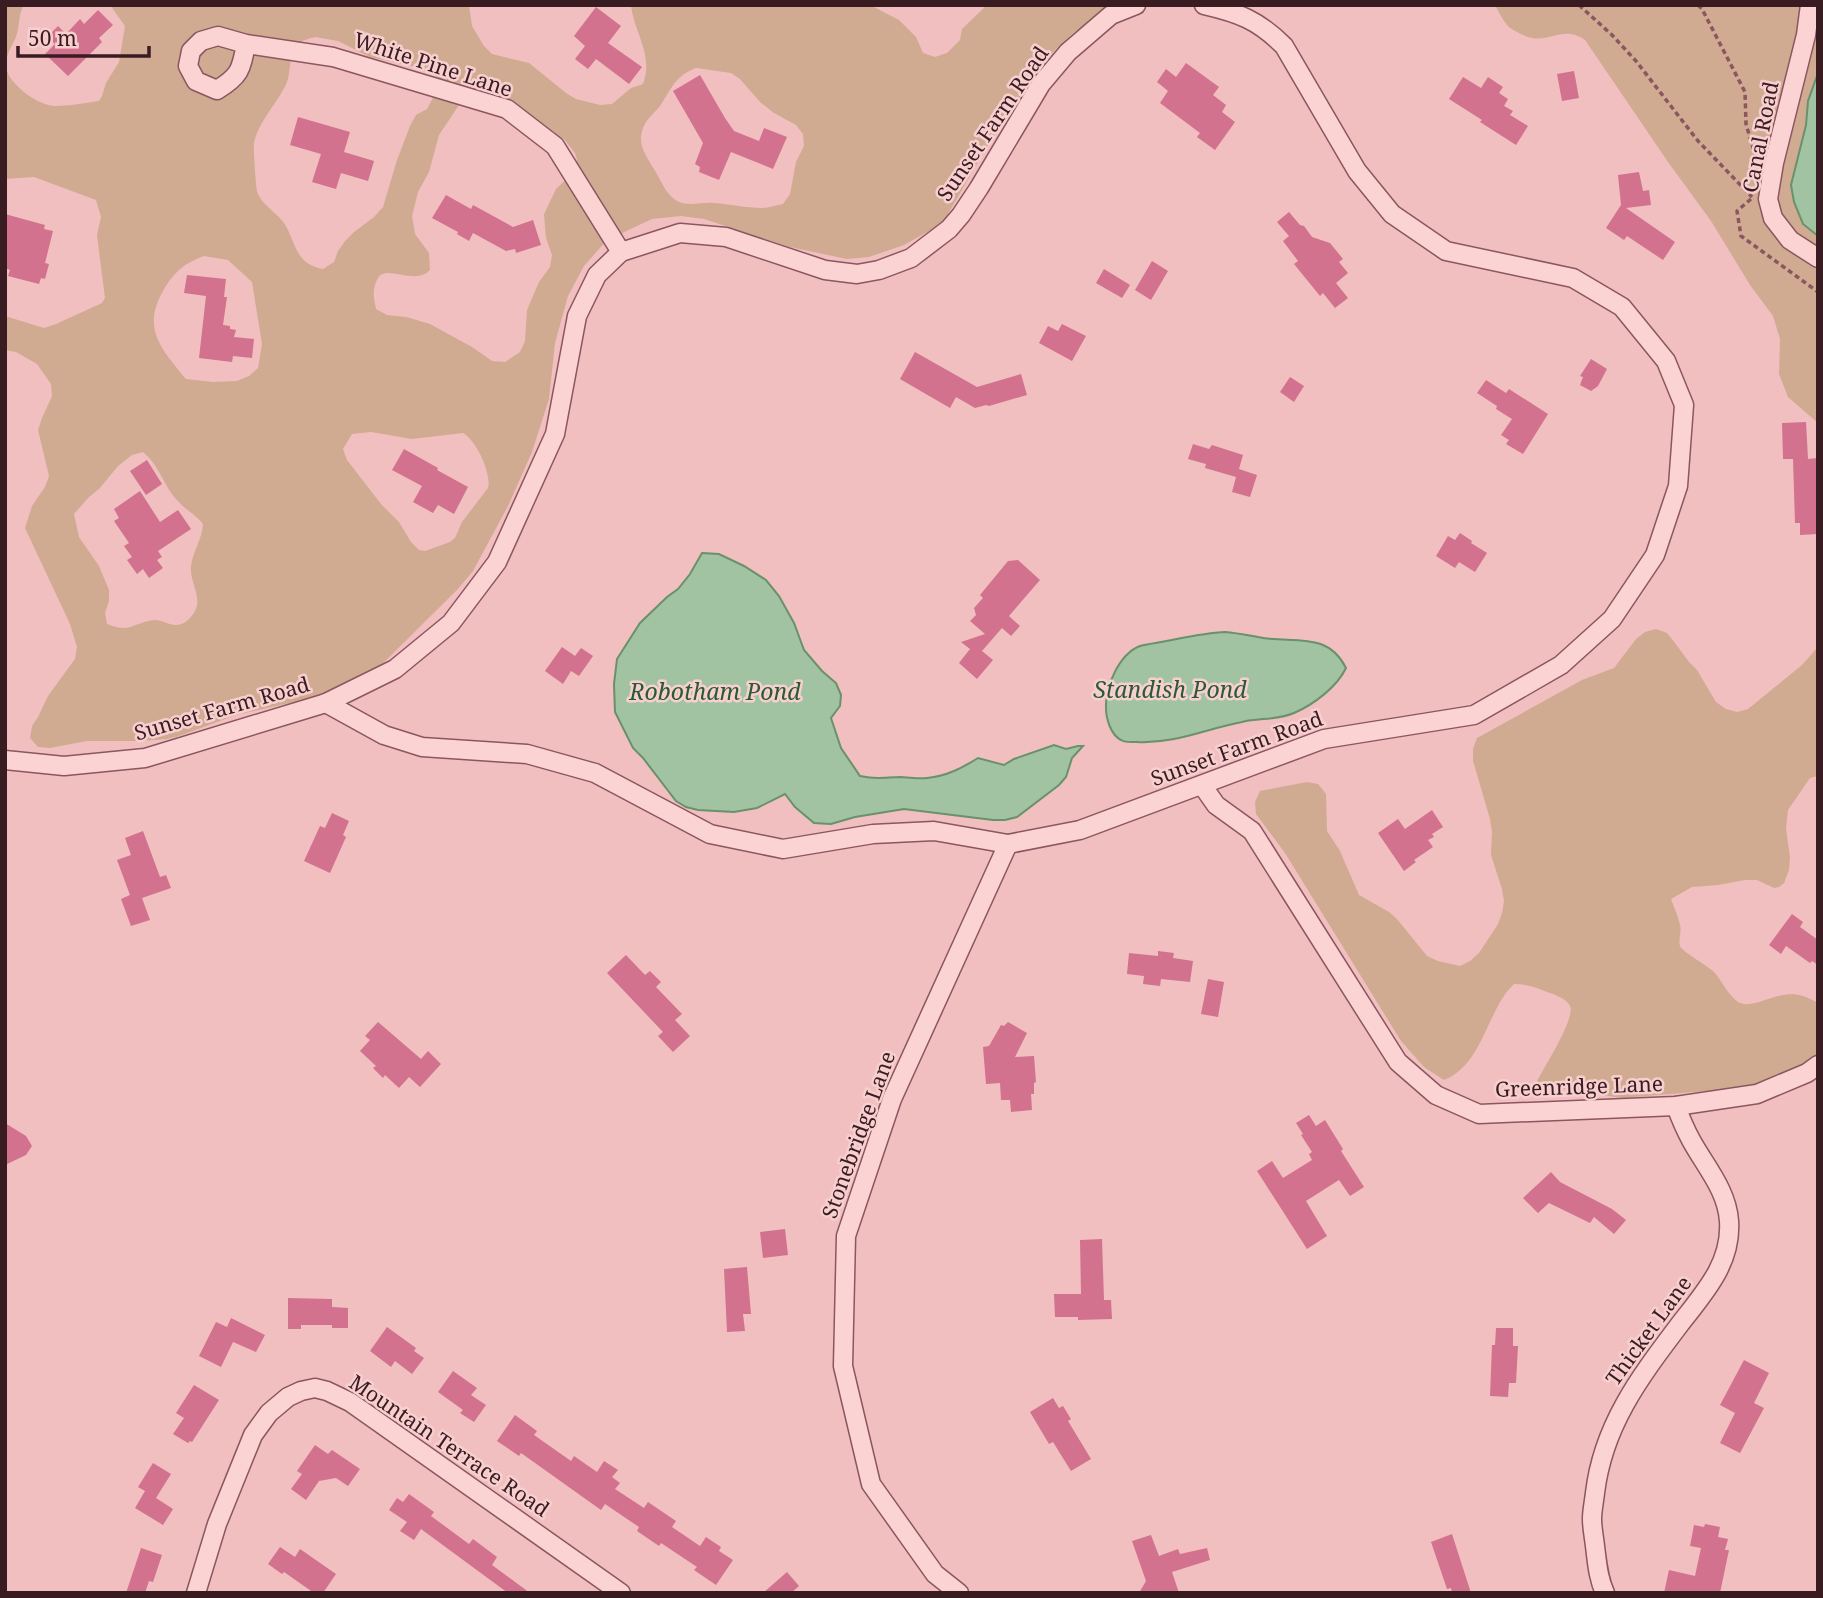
<svg xmlns="http://www.w3.org/2000/svg" width="1823" height="1598" viewBox="0 0 1823 1598" font-family="'Noto Serif',serif">
	<style>
		.green { fill: #d0ab92; fill-rule: evenodd }
		.water { fill: #a2c3a2; stroke: #69916b; stroke-width: 2 }
		.building { fill: #d2728e }
		.lines { fill: none; stroke-linecap: round; stroke-linejoin: round }
		.minor-casing { stroke: #8b565f; stroke-width: 21 }
		.path { stroke: #8b565f; stroke-width: 3.5; stroke-dasharray: 5 3.5; stroke-linecap: butt }
		.minor { stroke: #fbd3d3; stroke-width: 18 }
		.labels { text-anchor: middle; stroke-width: 5; stroke-linejoin: round; paint-order: stroke }
		.street-label { font-size: 21px; fill: #391c22; stroke: #f8cfcf }
		.water-label { font-size: 23px; font-style: italic; fill: #2a5a35; stroke: #f8cfcf }
	</style>
	<rect width="100%" height="100%" fill="#f1bfbf"/>
	<g class="green">
		<path d="M5,5H24C18,14 20,26 16,37C12,46 5,56 6,67C8,84 39,106 55,106C69,106 85,103 99,101L102,96L106,83L119,62L125,26L110,5H469L472,26L484,46L492,54L529,63L566,93L576,99L600,105L612,104L631,88L643,84C654,55 634,33 631,5H870L899,20L916,37L923,53L935,57L947,53L960,40L962,29L987,5H1113L1073,33L1055,50L1039,69L988,145L945,219L936,227L904,245L869,257L847,259L790,247L704,219L681,216L652,219L607,240L584,266L568,296L555,343L549,399L532,452L508,506L473,571L457,590L361,685L329,702L303,700L236,715L179,736L167,739L141,741H87L50,748L38,747L30,738L32,726L38,717L48,696L75,659L77,647L70,624L25,528L32,506L45,487L49,476L38,430L42,418L52,396L51,384L37,364L16,352L5,350V316L44,328L56,324L102,303L105,298L97,235L101,217L96,200L34,177L5,179ZM315,37L338,41L370,57L426,69L436,75L438,88L427,109L416,115L410,126L397,160L383,207L374,217L354,232L345,241L338,251L334,262L323,269C297,264 297,248 287,228C280,213 262,207 257,191C256,187 253,146 254,143C259,120 278,103 287,82C291,71 289,55 296,46C301,40 308,39 315,37ZM696,68L731,73L740,79L760,102L774,113L796,125L803,134L804,146L796,162L790,194L783,204C776,205 769,208 762,208C746,208 730,204 714,203C701,202 689,207 677,201C667,195 663,185 658,176C648,157 633,144 646,122C650,116 656,111 660,106C672,88 675,76 696,68ZM463,99L564,139L575,153L577,160L574,172L556,189L544,214L546,238L552,255L550,267L539,282L527,310L525,341L520,352L505,362L492,361L472,347L430,324L406,317L387,315L376,309C374,298 372,292 376,282C378,278 379,275 383,274C393,269 417,284 430,270L429,253L415,234L412,216L418,192L429,172L439,135ZM204,256L228,260L252,282L262,344L258,368L249,376L237,381L213,382L186,379C160,347 140,327 166,286C177,269 186,263 204,256ZM371,432L412,439L463,433C476,440 492,474 488,488L462,522L455,538L450,542L425,551L419,550L411,542L399,522L381,504L347,460L343,449L352,434ZM143,452C160,466 163,485 177,500C184,509 195,514 203,524C202,540 193,551 191,566C189,584 207,601 190,618C186,622 182,625 176,625C169,625 162,620 155,620C133,622 131,634 107,624L105,613L109,601V590L99,566L79,537L74,514L89,497L99,489L118,466L132,455Z"/>
		<path d="M1495,5H1818V423L1788,397L1779,374L1780,339L1773,316L1750,285L1711,221L1668,162L1585,40C1560,23 1548,48 1521,34C1516,31 1510,29 1507,25C1502,19 1499,12 1495,5Z"/>
		<path d="M1656,629L1667,633L1675,643L1689,662L1697,670L1716,702L1726,709L1737,712L1748,709L1802,665L1818,647V776L1810,778L1788,810L1786,829L1790,857L1789,870L1784,883L1779,887L1774,888L1757,880H1745L1718,885L1692,887L1671,899C1674,907 1678,916 1680,925C1682,931 1678,940 1680,946C1682,952 1709,966 1715,973C1722,981 1732,1003 1744,1004C1751,1005 1759,1002 1765,1000C1787,993 1797,991 1818,1003V1055C1792,1072 1774,1083 1743,1088L1622,1098L1580,1092L1568,1088L1555,1092L1542,1090L1538,1087L1537,1081C1544,1068 1576,1017 1570,1006C1567,999 1554,994 1547,992C1535,987 1526,984 1514,984C1487,1009 1483,1065 1444,1080L1424,1067L1401,1041L1285,853L1256,814L1255,802L1260,791L1307,782L1318,784L1326,794L1327,831L1340,851L1359,895L1389,912L1397,919L1427,956L1438,961L1460,966L1470,961L1479,953L1498,924L1502,913L1504,901L1502,889L1491,855L1492,832L1490,819L1473,761V749L1477,738L1582,680L1614,668L1636,639L1645,632Z"/>
	</g>
	<g class="water">
		<path d="M1818,73V236L1803,224L1794,202L1791,185L1806,125L1808,101Z"/>
		<path d="M702,553L719,554L744,566L766,580L779,596L794,623L804,650L822,671L836,683L841,695L840,706L831,718L841,748L860,776C876,779 883,778 899,777C908,777 918,779 927,778C947,776 962,768 978,758L1004,765L1014,759L1054,745L1066,749L1078,746H1083L1072,758L1066,777L1059,785L1017,817L1005,820H993L904,809L855,817L831,824L814,823L795,807L785,794L757,808L734,812L698,810L686,807L676,801L643,758L633,748L615,712L614,684L617,659L640,623L667,597L678,589L690,574Z"/>
		<path d="M1225,632C1238,633 1251,636 1263,638C1296,643 1328,632 1346,668C1337,687 1313,705 1294,713C1278,720 1259,718 1242,722C1205,729 1175,744 1137,742C1132,742 1126,743 1121,740C1111,735 1106,719 1106,708C1105,687 1119,654 1140,646C1147,644 1155,643 1161,642C1183,638 1203,633 1225,632Z"/>
	</g>
	<g class="building">
		<path d="M596,7L621,26L608,43L642,67L629,84L596,59L588,69L575,59L585,46L574,36Z"/>
		<path d="M98,10L113,25L99,38L102,42L68,76L45,54L55,44L47,37L58,26L66,34L80,19L84,24Z"/>
		<path d="M1186,63L1219,87L1213,95L1226,105L1222,112L1235,122L1215,150L1197,137L1200,133L1160,103L1168,91L1157,82L1166,69L1176,77Z"/>
		<path d="M1574,71L1579,98L1562,101L1557,74Z"/>
		<path d="M700,75L725,118L734,131L759,141L764,128L787,137L773,169L731,152L719,180L699,172L700,167L695,164L703,143L673,91Z"/>
		<path d="M1463,77L1481,88L1488,77L1503,87L1499,93L1508,99L1504,106L1513,111L1510,115L1528,126L1516,145L1480,122L1482,120L1449,99Z"/>
		<path d="M298,117L350,132L344,152L374,161L368,181L341,173L336,189L312,182L321,154L290,145Z"/>
		<path d="M1639,172L1643,191L1649,190L1651,205L1626,208L1675,242L1663,260L1627,236L1624,240L1606,228L1621,205L1618,175Z"/>
		<path d="M446,195L471,209L473,205L513,227L533,220L541,245L516,253L515,249L506,251L473,233L469,241L457,234L458,232L432,218Z"/>
		<path d="M1289,212L1300,225L1304,226L1312,237L1330,243L1343,259L1339,262L1348,273L1336,283L1348,298L1335,308L1323,293L1320,296L1294,264L1298,261L1283,241L1289,236L1277,222Z"/>
		<path d="M5,214L45,225L44,229L53,231L45,263L49,264L45,279L41,278L39,284L8,276L10,270L5,268Z"/>
		<path d="M1152,261L1168,271L1151,300L1135,290Z"/>
		<path d="M1104,269L1130,285L1122,298L1096,283Z"/>
		<path d="M187,275L226,279L224,297H227L223,325L230,326V329L236,330L234,337L254,339L252,358L233,356L232,362L199,358L206,296L184,293Z"/>
		<path d="M1062,324L1086,336L1072,361L1039,343L1048,326L1058,331Z"/>
		<path d="M915,352L977,387L1021,374L1027,395L989,406L986,405L975,408L956,397L950,408L900,379Z"/>
		<path d="M1591,359L1607,369L1598,386L1591,391L1580,385L1583,377L1580,376Z"/>
		<path d="M1290,377L1304,386L1294,402L1280,392Z"/>
		<path d="M1486,380L1506,393L1509,389L1548,414L1523,454L1506,444L1509,440L1501,435L1512,419L1496,409L1497,406L1477,393Z"/>
		<path d="M1806,422L1808,459L1818,458V534L1800,535V523H1795L1793,459H1783L1782,423Z"/>
		<path d="M1193,444L1209,449L1212,445L1243,455L1239,469L1257,475L1250,497L1232,492L1236,477L1205,468L1206,464L1188,459Z"/>
		<path d="M404,449L438,468L437,470L468,487L454,514L438,505L433,513L413,502L422,486L392,470Z"/>
		<path d="M147,460L162,484L146,495L130,471Z"/>
		<path d="M140,491L160,522L178,510L191,529L158,551L162,557L157,560L163,568L149,578L143,569L137,574L127,560L132,557L124,546L129,543L114,521L119,518L114,509Z"/>
		<path d="M1460,533L1472,541L1471,543L1487,553L1475,572L1459,562L1455,568L1436,556L1448,536L1455,540Z"/>
		<path d="M1018,560L1040,580L1009,616L1020,626L1011,636L1002,628L982,651L993,660L977,679L959,663L970,649L961,642L985,634L970,621L976,615L974,608L983,598L980,595L1008,561Z"/>
		<path d="M562,647L575,656L581,648L593,656L579,676L571,671L563,684L545,671Z"/>
		<path d="M1432,810L1443,827L1432,834L1434,837L1428,840L1433,847L1414,860L1416,862L1404,871L1378,833L1398,819L1405,829Z"/>
		<path d="M332,813L349,821L343,835L346,837L330,873L304,861L320,826L325,828Z"/>
		<path d="M143,831L160,877L166,875L171,888L142,898L150,920L131,926L121,899L130,895L117,860L131,855L125,838Z"/>
		<path d="M1792,914L1803,922L1800,927L1818,940V965L1812,961L1810,963L1786,946L1781,954L1769,945Z"/>
		<path d="M1158,951L1174,953L1173,958L1193,961L1190,982L1161,979L1160,986L1143,984L1144,976L1127,974L1129,953L1158,956Z"/>
		<path d="M626,955L645,975L650,971L661,982L656,987L682,1014L675,1020L690,1036L673,1052L658,1036L663,1032L607,973Z"/>
		<path d="M1208,979L1224,982L1218,1017L1201,1014Z"/>
		<path d="M378,1022L421,1059L428,1051L441,1064L420,1087L409,1077L399,1088L385,1075L383,1078L373,1068L376,1066L360,1051L370,1040L365,1036Z"/>
		<path d="M1008,1022L1027,1033L1015,1057L1034,1056L1036,1082L1034,1083V1094H1031L1032,1110L1011,1112L1010,1100H1001L1000,1083L986,1084L983,1047L989,1046L1001,1025L1004,1026Z"/>
		<path d="M1309,1115L1316,1126L1325,1120L1343,1149L1341,1151L1364,1187L1350,1196L1339,1180L1306,1201L1327,1236L1307,1249L1257,1171L1272,1161L1283,1178L1312,1160L1309,1154L1312,1152L1301,1135L1303,1134L1296,1123Z"/>
		<path d="M5,1123L26,1136L32,1146L26,1155L5,1165Z"/>
		<path d="M1551,1172L1560,1182L1612,1209L1626,1220L1614,1234L1594,1217L1590,1223L1549,1203L1538,1213L1523,1198Z"/>
		<path d="M785,1229L788,1255L763,1258L760,1232Z"/>
		<path d="M1102,1239L1104,1300H1111L1112,1319L1078,1320V1317H1055L1054,1294H1081L1080,1240Z"/>
		<path d="M747,1267L751,1314H743L745,1331L727,1332L724,1269Z"/>
		<path d="M288,1298L332,1299V1307L348,1308V1328H332V1325H301V1329H288Z"/>
		<path d="M231,1318L265,1335L256,1352L233,1342L221,1367L199,1356L216,1322L227,1327Z"/>
		<path d="M387,1327L416,1348L414,1351L424,1358L412,1374L395,1361L391,1367L370,1351Z"/>
		<path d="M1496,1328H1513V1346H1518L1516,1383H1509L1508,1397L1490,1396L1492,1345H1495Z"/>
		<path d="M1744,1360L1769,1373L1754,1403L1764,1408L1740,1453L1720,1443L1735,1413L1720,1405Z"/>
		<path d="M453,1371L477,1388L471,1395L486,1405L474,1422L460,1413L463,1410L438,1392Z"/>
		<path d="M194,1385L219,1400L192,1442L190,1441L188,1443L173,1434L184,1418L176,1413Z"/>
		<path d="M1053,1398L1059,1408L1063,1406L1071,1419L1068,1421L1091,1459L1071,1471L1053,1442L1049,1444L1030,1412Z"/>
		<path d="M515,1415L537,1431L534,1435L571,1461L574,1456L597,1472L604,1461L618,1470L612,1477L620,1483L615,1489L644,1508L648,1502L676,1521L672,1527L700,1546L706,1537L721,1547L719,1551L733,1560L716,1585L694,1570L697,1567L661,1543L659,1546L637,1531L639,1527L605,1504L601,1510L521,1453L519,1456L497,1441Z"/>
		<path d="M315,1445L328,1454L332,1450L360,1469L348,1486L336,1478L319,1481L306,1500L291,1489L302,1474L297,1471Z"/>
		<path d="M153,1463L171,1474L156,1498L173,1509L163,1525L135,1508L145,1491L138,1487Z"/>
		<path d="M409,1494L434,1512L431,1516L469,1544L473,1539L497,1557L492,1565L530,1593H508L421,1529L414,1540L400,1531L407,1522L389,1510L397,1498L403,1502Z"/>
		<path d="M1705,1524L1720,1527L1718,1537L1728,1539L1725,1550H1729L1720,1593H1664L1669,1570L1695,1576L1701,1548L1690,1546L1694,1525L1704,1527Z"/>
		<path d="M1452,1534L1471,1593H1452L1451,1588L1447,1589L1431,1542Z"/>
		<path d="M1151,1535L1159,1556L1178,1549L1180,1554L1207,1548L1210,1560L1172,1572L1179,1593H1139L1146,1581L1132,1541Z"/>
		<path d="M280,1547L295,1557L300,1549L336,1574L323,1593H314L284,1572L282,1574L268,1564Z"/>
		<path d="M141,1548L162,1555L153,1582L149,1581L145,1593H126Z"/>
		<path d="M787,1572L799,1586L791,1593H763Z"/>
	</g>
	<g class="lines">
		<g class="minor-casing">
			<g id="minor">
				<path d="M1810,5L1806,35L1774,163L1768,199L1773,218L1790,240L1818,258"/>
				<path d="M246,44C241,70 240,76 217,90L196,81L188,66L191,51L201,41L218,36L246,44L333,57L507,109L555,146L621,252"/>
				<path d="M326,703L384,735L422,747L527,754L595,773L710,834L783,849L873,834L934,831L1008,844L1080,830L1324,739L1474,715L1561,665L1612,619L1655,555L1678,486L1684,405L1666,361L1622,307L1573,278L1446,251L1392,214L1357,171L1284,46C1258,20 1239,13 1204,5"/>
				<path d="M5,760L64,766L145,758L326,703L395,669L451,623L497,562L555,434L577,316L597,275L621,252L680,233L726,237L825,270L857,274L879,270L911,258L949,229L961,215L979,188L1041,84L1068,52L1111,15L1136,5"/>
				<path d="M1202,785L1216,805L1252,831L1398,1062L1436,1095L1479,1114L1676,1106L1757,1094L1807,1073L1818,1065"/>
				<path d="M196,1593L217,1524L253,1435L269,1413L288,1397L301,1391L315,1388L327,1391L350,1402L621,1593"/>
				<path d="M959,1593L935,1574L871,1484L843,1366L846,1236L892,1099L1008,844"/>
				<path d="M1605,1593C1598,1578 1597,1562 1595,1546C1594,1537 1592,1528 1592,1519C1592,1511 1594,1502 1595,1493C1603,1425 1640,1377 1680,1324C1704,1293 1732,1263 1729,1221C1727,1190 1705,1166 1691,1140C1685,1129 1680,1117 1676,1106"/>
			</g>
		</g>
		<g class="path">
			<path d="M1579,5L1612,35L1636,61L1698,141L1752,197"/>
			<path d="M1698,5L1702,9L1745,92L1746,124L1757,161"/>
			<path d="M1751,199L1737,211L1741,236L1818,292"/>
		</g>
		<use href="#minor" class="minor"/>
	</g>
	<g class="labels">
		<g class="street-label">
			<text transform="translate(433 65) rotate(18)" y="7">White Pine Lane</text>
			<text transform="translate(993 124) rotate(-56)" y="7">Sunset Farm Road</text>
			<text transform="translate(1761 137) rotate(-79)" y="7">Canal Road</text>
			<text transform="translate(222 709) rotate(-16)" y="7">Sunset Farm Road</text>
			<text transform="translate(1237 749) rotate(-20)" y="7">Sunset Farm Road</text>
			<text transform="translate(1579 1087) rotate(-2)" y="7">Greenridge Lane</text>
			<text transform="translate(859 1135) rotate(-70)" y="7">Stonebridge Lane</text>
			<text transform="translate(1649 1331) rotate(-54)" y="7">Thicket Lane</text>
			<text transform="translate(449 1446) rotate(34)" y="7">Mountain Terrace Road</text>
		</g>
		<g class="water-label">
			<text x="1170" y="698">Standish Pond</text>
			<text x="715" y="700">Robotham Pond</text>
		</g>
	</g>
	<rect width="1823" height="1598" fill="none" stroke="#391c22" stroke-width="14"/>
	<path d="M18 46v10h131v-10" fill="none" stroke="#391c22" stroke-width="3.5"/>
	<text x="28" y="46" font-size="21" fill="#391c22" stroke="#f8cfcf" stroke-width="5" paint-order="stroke">50 m</text>
</svg>
